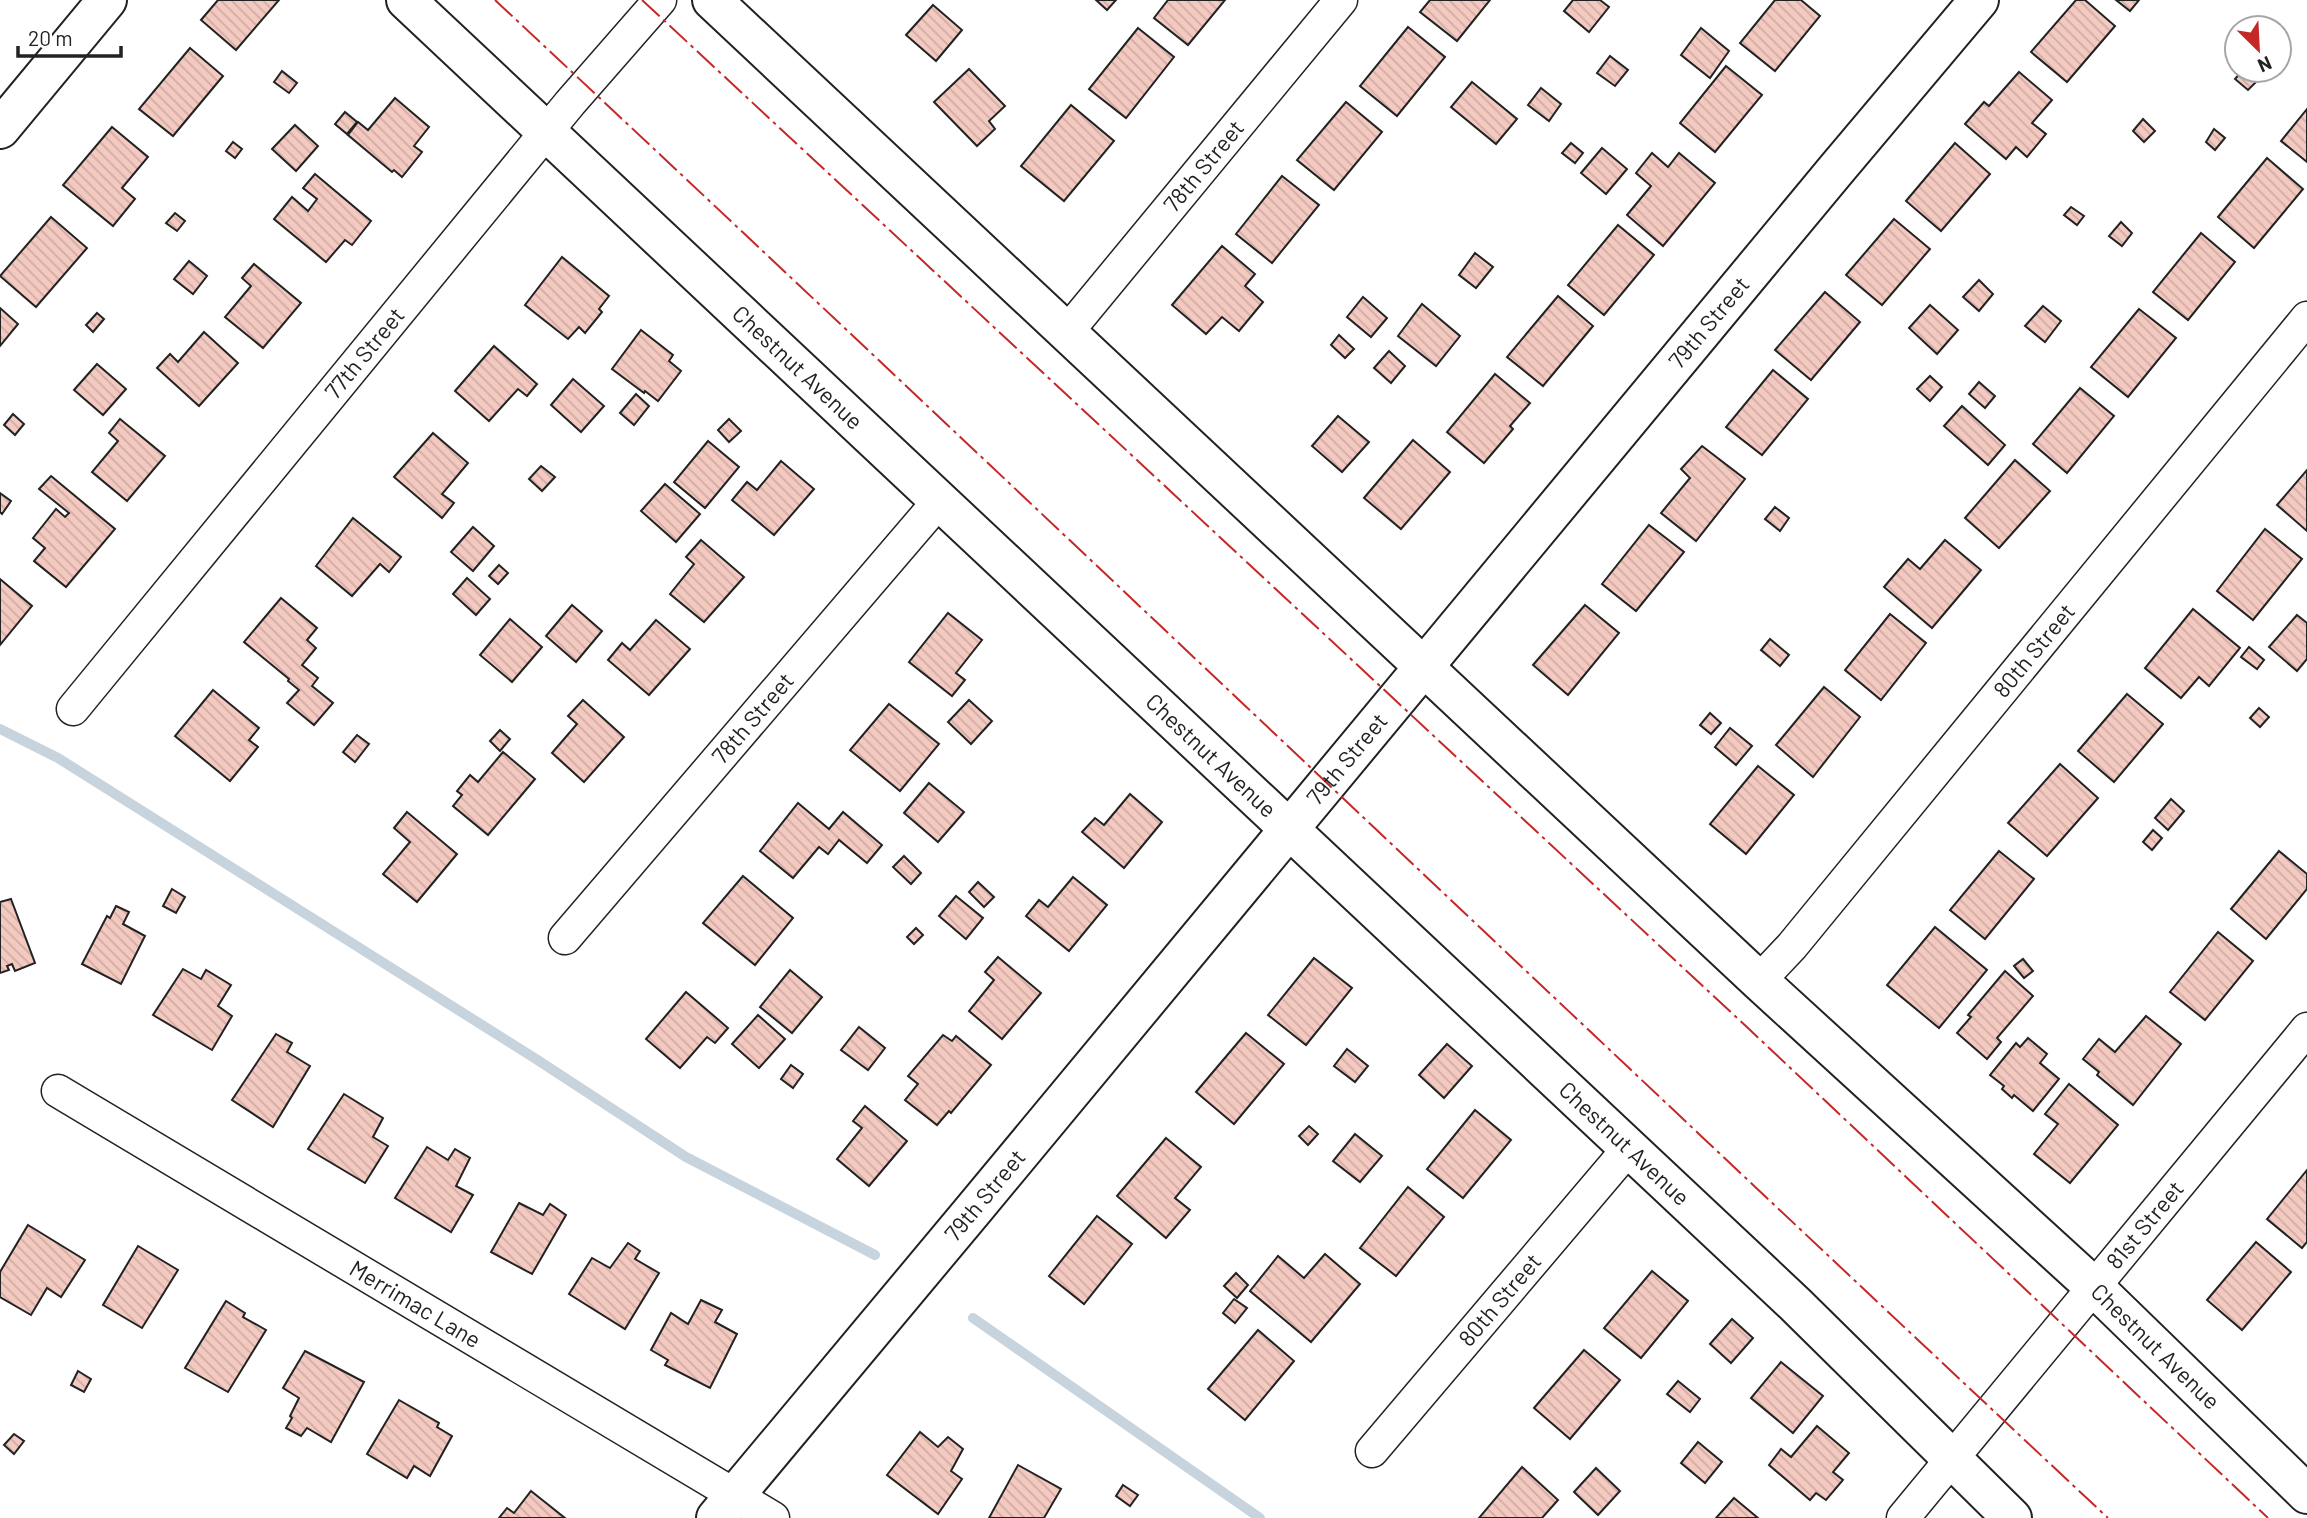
<svg xmlns="http://www.w3.org/2000/svg" width="2307" height="1518" viewBox="0 0 2307 1518" font-family="Barlow,sans-serif">
	<style>
		.lines { fill: none; stroke-linecap: round; stroke-linejoin: round }
		.stream { stroke: #c7d3dd; stroke-width: 10 }
		.building { fill: url(#building-back-hatch); stroke: #222; stroke-width: 2 }
		.street-casing { stroke: #222; stroke-width: 35 }
		.secondary-casing { stroke: #222; stroke-width: 42 }
		.street { stroke: #fff; stroke-width: 32 }
		.secondary { stroke: #fff; stroke-width: 38 }
		.power { stroke: #c62828; stroke-width: 2; stroke-dasharray: 24 5 3.5 5; stroke-linecap: butt }
		.labels { text-anchor: middle; stroke-width: 5; stroke-linejoin: round; paint-order: stroke }
		.street-label { font-size: 23px; fill: #222; stroke: #fff }
	</style>
	<defs>
		<pattern id="building-back-hatch" width="6" height="6" patternUnits="userSpaceOnUse" patternTransform="scale(1.75)"><rect width="6" height="6" fill="#f3c9c0"/><path d="M-1 5l2 2M0 0l6 6M5-1l2 2" fill="none" stroke="#d0aca5"/></pattern>
	</defs>
	<rect width="100%" height="100%" fill="#fff"/>
	<g class="lines">
		<g class="stream">
			<path d="M0,729L58,758L536,1059L686,1157L875,1255"/>
			<path d="M973,1318L1260,1518"/>
		</g>
	</g>
	<g class="building">
		<path d="M218,0H279L236,50L201,20Z"/>
		<path d="M1096,0H1116L1107,10Z"/>
		<path d="M1168,0H1225L1188,45L1154,18Z"/>
		<path d="M1430,0H1490L1457,41L1420,12Z"/>
		<path d="M1573,0H1600L1609,7L1589,32L1564,11Z"/>
		<path d="M1775,0H1801L1820,16L1775,71L1740,43Z"/>
		<path d="M2076,0H2085L2115,26L2067,82L2031,52Z"/>
		<path d="M2116,0H2139L2130,11Z"/>
		<path d="M933,5L962,30L936,61L906,35Z"/>
		<path d="M1408,27L1445,57L1397,116L1360,86Z"/>
		<path d="M1138,28L1174,57L1126,118L1089,89Z"/>
		<path d="M1701,28L1729,51L1710,78L1681,55Z"/>
		<path d="M190,48L223,76L173,136L139,109Z"/>
		<path d="M1610,56L1628,70L1615,86L1597,73Z"/>
		<path d="M1726,66L1762,95L1715,152L1680,123Z"/>
		<path d="M969,69L1005,106L989,121L995,129L977,146L934,102Z"/>
		<path d="M2243,70H2246L2258,80L2248,90L2235,79Z"/>
		<path d="M282,71L297,83L289,93L274,82Z"/>
		<path d="M2019,72L2052,100L2032,123L2046,134L2027,157L2016,147L2006,159L1965,124L1984,102L1989,106Z"/>
		<path d="M1472,82L1517,119L1496,144L1451,107Z"/>
		<path d="M1541,88L1561,104L1549,121L1528,105Z"/>
		<path d="M395,98L429,127L414,146L422,152L402,177L394,170L392,172L348,135L358,122L368,130Z"/>
		<path d="M1346,102L1382,132L1334,190L1297,160Z"/>
		<path d="M1071,105L1114,141L1064,201L1021,166Z"/>
		<path d="M2307,109V162L2281,141Z"/>
		<path d="M345,112L357,122L347,134L335,124Z"/>
		<path d="M2143,119L2155,131L2144,142L2133,131Z"/>
		<path d="M295,125L318,146L296,171L272,149Z"/>
		<path d="M112,127L148,157L122,188L135,199L113,226L63,185Z"/>
		<path d="M2214,129L2225,138L2215,150L2206,142Z"/>
		<path d="M233,142L242,149L235,158L226,151Z"/>
		<path d="M1571,143L1583,153L1575,163L1562,153Z"/>
		<path d="M1955,143L1990,174L1941,231L1906,201Z"/>
		<path d="M1602,148L1627,169L1606,194L1581,173Z"/>
		<path d="M1652,153L1668,167L1679,153L1715,183L1663,246L1627,215L1651,186L1636,173Z"/>
		<path d="M2267,158L2303,189L2254,248L2218,217Z"/>
		<path d="M315,174L371,221L352,245L345,240L326,262L274,219L292,197L308,211L317,199L303,188Z"/>
		<path d="M1282,176L1319,205L1272,263L1236,234Z"/>
		<path d="M2071,207L2084,216L2077,225L2064,215Z"/>
		<path d="M175,213L185,221L177,231L166,223Z"/>
		<path d="M51,217L87,248L36,307L0,276Z"/>
		<path d="M1894,219L1930,249L1882,305L1846,275Z"/>
		<path d="M2121,222L2132,233L2122,246L2109,236Z"/>
		<path d="M1618,225L1654,255L1604,315L1568,285Z"/>
		<path d="M2201,233L2235,262L2188,320L2153,292Z"/>
		<path d="M1222,246L1255,274L1245,286L1263,302L1239,331L1222,317L1206,334L1172,305Z"/>
		<path d="M1475,253L1493,267L1476,288L1459,275Z"/>
		<path d="M562,257L609,296L599,309L602,312L585,333L579,327L568,339L525,305Z"/>
		<path d="M189,261L207,276L193,294L174,279Z"/>
		<path d="M254,264L301,303L263,348L225,317L251,286L242,278Z"/>
		<path d="M1979,280L1993,294L1979,311L1963,297Z"/>
		<path d="M1825,292L1860,322L1811,380L1775,350Z"/>
		<path d="M1558,296L1593,326L1543,386L1507,357Z"/>
		<path d="M1363,297L1387,318L1371,337L1347,317Z"/>
		<path d="M1422,304L1460,336L1436,366L1398,336Z"/>
		<path d="M1930,305L1958,330L1937,354L1909,328Z"/>
		<path d="M2043,306L2061,321L2045,342L2025,326Z"/>
		<path d="M0,308L18,324L0,346Z"/>
		<path d="M2139,309L2176,338L2128,397L2091,367Z"/>
		<path d="M97,313L104,319L93,332L86,325Z"/>
		<path d="M641,330L673,355L669,361L681,371L658,401L645,391L644,393L612,369Z"/>
		<path d="M204,332L238,363L199,406L157,368L170,354L178,362Z"/>
		<path d="M1339,335L1354,349L1345,358L1331,345Z"/>
		<path d="M494,346L537,384L527,396L518,389L489,421L455,391Z"/>
		<path d="M1389,351L1405,366L1391,383L1374,368Z"/>
		<path d="M97,364L126,389L103,415L74,390Z"/>
		<path d="M1773,370L1808,399L1762,455L1726,427Z"/>
		<path d="M1495,374L1530,403L1510,426L1513,429L1484,463L1447,432Z"/>
		<path d="M1930,376L1942,387L1930,401L1917,389Z"/>
		<path d="M573,379L604,406L581,432L551,405Z"/>
		<path d="M1979,382L1995,396L1985,408L1969,394Z"/>
		<path d="M2080,388L2114,416L2067,473L2033,444Z"/>
		<path d="M636,394L649,406L634,425L620,413Z"/>
		<path d="M1962,406L2005,445L1988,465L1944,426Z"/>
		<path d="M13,414L24,424L15,435L4,425Z"/>
		<path d="M1338,416L1369,442L1342,472L1312,446Z"/>
		<path d="M120,419L165,456L127,501L92,472L118,441L109,433Z"/>
		<path d="M729,419L741,431L729,442L718,430Z"/>
		<path d="M433,433L468,463L442,494L454,503L442,518L394,477Z"/>
		<path d="M1413,440L1450,472L1401,529L1364,498Z"/>
		<path d="M708,441L739,467L705,508L674,482Z"/>
		<path d="M1702,446L1745,479L1696,541L1661,513L1690,478L1681,469Z"/>
		<path d="M2015,460L2050,491L1999,548L1965,518Z"/>
		<path d="M781,461L814,489L774,535L732,500L747,482L757,490Z"/>
		<path d="M541,466L555,477L542,491L529,479Z"/>
		<path d="M2307,470V531L2277,505Z"/>
		<path d="M51,476L115,529L66,587L34,561L45,548L33,538L56,509L65,517L69,513L39,489Z"/>
		<path d="M665,484L700,514L676,542L641,511Z"/>
		<path d="M0,493L11,501L2,514L0,512Z"/>
		<path d="M1775,507L1789,518L1780,531L1765,519Z"/>
		<path d="M353,518L401,557L389,572L380,564L352,596L316,566Z"/>
		<path d="M1649,525L1684,552L1636,611L1602,584Z"/>
		<path d="M473,527L494,546L473,571L451,552Z"/>
		<path d="M2265,529L2302,559L2253,620L2217,591Z"/>
		<path d="M701,540L744,577L704,622L670,594L694,564L686,557Z"/>
		<path d="M1945,540L1981,570L1932,628L1884,587L1908,559L1920,569Z"/>
		<path d="M499,565L508,573L498,584L489,576Z"/>
		<path d="M467,578L490,599L476,615L453,594Z"/>
		<path d="M0,579L32,606L0,645Z"/>
		<path d="M281,598L317,628L307,640L316,648L302,665L318,678L312,686L333,703L314,725L287,703L299,690L288,681L289,679L244,642Z"/>
		<path d="M572,605L602,631L576,662L546,636Z"/>
		<path d="M1585,605L1619,633L1568,695L1533,665Z"/>
		<path d="M2193,609L2240,648L2209,686L2199,677L2181,698L2145,668Z"/>
		<path d="M948,613L982,640L956,673L965,680L952,696L909,662Z"/>
		<path d="M1890,614L1926,643L1881,700L1845,670Z"/>
		<path d="M2297,615L2307,623V659L2297,671L2269,647Z"/>
		<path d="M510,619L542,647L512,682L480,655Z"/>
		<path d="M656,620L690,649L649,695L608,660L622,643L630,650Z"/>
		<path d="M1770,639L1789,655L1780,666L1761,650Z"/>
		<path d="M2249,647L2264,660L2257,669L2241,657Z"/>
		<path d="M1824,687L1860,717L1813,777L1776,745Z"/>
		<path d="M213,690L259,728L249,740L258,747L230,781L175,736Z"/>
		<path d="M2127,694L2163,724L2114,782L2078,751Z"/>
		<path d="M583,700L624,737L584,782L552,753L577,724L568,716Z"/>
		<path d="M969,700L992,721L971,744L948,722Z"/>
		<path d="M889,704L939,744L900,791L850,750Z"/>
		<path d="M2259,708L2269,717L2260,727L2250,718Z"/>
		<path d="M1710,713L1721,723L1711,734L1700,725Z"/>
		<path d="M1730,728L1752,746L1736,765L1715,747Z"/>
		<path d="M500,730L510,739L500,751L490,741Z"/>
		<path d="M357,735L369,744L355,762L343,752Z"/>
		<path d="M503,752L535,779L488,835L453,806L462,795L457,791L470,775L478,782Z"/>
		<path d="M2060,764L2098,798L2047,856L2008,823Z"/>
		<path d="M1758,766L1794,795L1746,854L1710,824Z"/>
		<path d="M929,783L964,812L938,842L904,813Z"/>
		<path d="M1130,794L1162,822L1124,868L1082,832L1095,818L1104,825Z"/>
		<path d="M2171,799L2184,811L2168,830L2155,818Z"/>
		<path d="M798,803L829,829L843,812L882,845L867,863L839,840L828,854L819,847L793,878L760,851Z"/>
		<path d="M407,812L457,854L417,902L383,874L410,842L394,828Z"/>
		<path d="M2153,830L2162,838L2152,850L2143,842Z"/>
		<path d="M1999,851L2034,879L1985,939L1950,910Z"/>
		<path d="M2279,851L2307,874V889L2266,939L2231,909Z"/>
		<path d="M904,856L921,873L911,884L893,867Z"/>
		<path d="M743,876L793,918L755,965L703,923Z"/>
		<path d="M1073,877L1107,905L1069,951L1026,916L1039,900L1048,907Z"/>
		<path d="M978,882L994,897L984,907L969,892Z"/>
		<path d="M172,889L185,897L176,913L163,906Z"/>
		<path d="M956,896L983,918L966,939L939,916Z"/>
		<path d="M11,899L35,963L15,971L12,964L7,966L9,970L0,973V902Z"/>
		<path d="M116,906L129,912L123,924L145,936L121,984L82,964L107,916L110,918Z"/>
		<path d="M1935,927L1987,970L1939,1028L1887,985Z"/>
		<path d="M916,928L923,935L914,944L907,937Z"/>
		<path d="M2218,932L2253,961L2205,1020L2170,992Z"/>
		<path d="M998,957L1041,993L1002,1039L969,1011L994,980L985,972Z"/>
		<path d="M1314,958L1352,988L1306,1045L1268,1015Z"/>
		<path d="M2023,959L2033,971L2024,978L2014,966Z"/>
		<path d="M183,969L201,979L206,970L231,985L218,1006L232,1016L212,1050L153,1015Z"/>
		<path d="M790,970L822,997L792,1033L760,1007Z"/>
		<path d="M2005,971L2033,996L1997,1038L2001,1042L1987,1059L1957,1033L1971,1017L1968,1015Z"/>
		<path d="M686,992L728,1028L715,1043L707,1037L680,1068L646,1039Z"/>
		<path d="M758,1015L785,1039L759,1068L732,1044Z"/>
		<path d="M2146,1016L2181,1044L2133,1105L2097,1075L2099,1072L2083,1059L2099,1039L2115,1052Z"/>
		<path d="M859,1027L885,1048L868,1070L841,1050Z"/>
		<path d="M1246,1033L1284,1064L1234,1124L1196,1092Z"/>
		<path d="M276,1034L292,1043L287,1052L310,1066L273,1127L232,1100Z"/>
		<path d="M943,1035L952,1041L956,1036L991,1065L951,1113L949,1111L937,1125L905,1100L918,1084L908,1076Z"/>
		<path d="M2028,1038L2047,1054L2040,1063L2059,1079L2033,1111L2014,1095L2012,1098L2002,1089L2004,1086L1990,1075L2016,1043L2020,1047Z"/>
		<path d="M1447,1044L1472,1066L1444,1098L1419,1075Z"/>
		<path d="M1347,1049L1368,1066L1355,1082L1334,1066Z"/>
		<path d="M791,1065L803,1074L793,1088L781,1079Z"/>
		<path d="M2069,1084L2118,1125L2070,1183L2034,1154L2058,1124L2045,1114Z"/>
		<path d="M344,1094L383,1118L373,1137L388,1146L365,1183L308,1149Z"/>
		<path d="M865,1106L907,1141L869,1186L837,1159L862,1128L853,1121Z"/>
		<path d="M1475,1110L1511,1140L1463,1198L1427,1169Z"/>
		<path d="M1309,1126L1318,1134L1308,1145L1299,1136Z"/>
		<path d="M1355,1134L1382,1156L1360,1182L1333,1161Z"/>
		<path d="M1166,1138L1201,1167L1175,1198L1190,1210L1166,1238L1117,1196Z"/>
		<path d="M427,1147L448,1160L455,1149L470,1158L456,1186L473,1195L451,1232L395,1198Z"/>
		<path d="M2307,1170V1242L2302,1248L2267,1219Z"/>
		<path d="M1408,1187L1444,1217L1396,1276L1360,1248Z"/>
		<path d="M519,1203L543,1215L550,1204L566,1215L532,1274L491,1252Z"/>
		<path d="M1097,1216L1132,1244L1084,1304L1049,1276Z"/>
		<path d="M28,1225L85,1260L61,1297L47,1288L31,1315L0,1297V1272Z"/>
		<path d="M2256,1242L2291,1272L2242,1330L2207,1300Z"/>
		<path d="M628,1243L640,1251L635,1259L659,1273L625,1329L569,1294L592,1258L610,1268Z"/>
		<path d="M138,1246L178,1270L142,1328L103,1305Z"/>
		<path d="M1325,1254L1360,1284L1311,1342L1250,1291L1278,1256L1304,1278Z"/>
		<path d="M1652,1271L1688,1301L1641,1358L1604,1328Z"/>
		<path d="M1236,1273L1248,1285L1237,1298L1224,1286Z"/>
		<path d="M1234,1299L1247,1308L1235,1323L1223,1313Z"/>
		<path d="M701,1300L722,1310L715,1322L737,1334L710,1388L665,1365L668,1360L651,1350L671,1313L688,1324Z"/>
		<path d="M226,1301L245,1313L243,1317L266,1330L228,1392L185,1368Z"/>
		<path d="M1732,1319L1753,1338L1731,1363L1710,1344Z"/>
		<path d="M1258,1330L1294,1361L1245,1420L1208,1389Z"/>
		<path d="M1584,1350L1620,1380L1570,1439L1534,1408Z"/>
		<path d="M305,1351L364,1382L331,1442L307,1428L301,1436L286,1428L292,1418L290,1416L299,1398L283,1388Z"/>
		<path d="M1781,1362L1823,1396L1793,1433L1751,1398Z"/>
		<path d="M78,1371L91,1379L84,1392L71,1385Z"/>
		<path d="M1678,1381L1700,1399L1690,1412L1667,1394Z"/>
		<path d="M399,1400L439,1423L437,1427L452,1436L430,1476L414,1466L407,1478L367,1454Z"/>
		<path d="M1817,1426L1849,1453L1833,1472L1843,1480L1826,1500L1816,1493L1810,1500L1769,1465L1781,1449L1791,1457Z"/>
		<path d="M920,1432L938,1447L948,1437L963,1449L951,1471L962,1479L938,1514L887,1475Z"/>
		<path d="M14,1434L24,1441L14,1454L4,1445Z"/>
		<path d="M1698,1442L1722,1462L1705,1483L1681,1463Z"/>
		<path d="M1018,1465L1061,1489L1044,1518H989Z"/>
		<path d="M1522,1467L1558,1500L1542,1518H1479Z"/>
		<path d="M1596,1468L1620,1491L1598,1515L1574,1492Z"/>
		<path d="M1123,1485L1138,1495L1130,1506L1116,1496Z"/>
		<path d="M531,1491L565,1518H499L507,1508L514,1513Z"/>
		<path d="M1734,1498L1758,1518H1716Z"/>
	</g>
	<g class="lines">
		<g class="street-casing">
			<g id="street">
				<path id="s1" d="M1067,332L1341,0"/>
				<path id="s2" d="M73,709L570,103L660,0"/>
				<path id="s3" d="M565,938L939,501"/>
				<path id="s4" d="M1759,981L1792,946L2307,318"/>
				<path id="s5" d="M58,1091L773,1518"/>
				<path id="s6" d="M1372,1451L1629,1148"/>
				<path id="s7" d="M1903,1518L2307,1029"/>
			</g>
		</g>
		<g class="secondary-casing">
			<g id="secondary">
				<path id="s8" d="M406,0L1795,1304L2012,1518"/>
				<path id="s9" d="M712,0L1759,981L2094,1287L2307,1494"/>
				<path d="M0,129L107,0"/>
				<path id="s10" d="M716,1518L974,1209L1835,171L1979,0"/>
			</g>
		</g>
		<use href="#street" class="street"/>
		<use href="#secondary" class="secondary"/>
		<g class="power">
			<path d="M495,0C1034,504 1569,1014 2108,1518"/>
			<path d="M642,0L1749,1029L2268,1518"/>
		</g>
	</g>
	<g class="labels">
		<g class="street-label">
			<text dy="8" stroke="none"><textPath href="#s1" startOffset="215">78th Street</textPath></text>
			<text dy="8" stroke="none"><textPath href="#s10" startOffset="1554">79th Street</textPath></text>
			<text dy="8" stroke="none"><textPath href="#s2" startOffset="460">77th Street</textPath></text>
			<text dy="8" stroke="none"><textPath href="#s8" startOffset="537">Chestnut Avenue</textPath></text>
			<text dy="8" stroke="none"><textPath href="#s4" startOffset="430">80th Street</textPath></text>
			<text dy="8" stroke="none"><textPath href="#s3" startOffset="289">78th Street</textPath></text>
			<text dy="8" stroke="none"><textPath href="#s8" startOffset="1104">Chestnut Avenue</textPath></text>
			<text dy="8" stroke="none"><textPath href="#s10" startOffset="987">79th Street</textPath></text>
			<text dy="8" stroke="none"><textPath href="#s8" startOffset="1671">Chestnut Avenue</textPath></text>
			<text dy="8" stroke="none"><textPath href="#s10" startOffset="420">79th Street</textPath></text>
			<text dy="8" stroke="none"><textPath href="#s7" startOffset="380">81st Street</textPath></text>
			<text dy="8" stroke="none"><textPath href="#s6" startOffset="198">80th Street</textPath></text>
			<text dy="8" stroke="none"><textPath href="#s5" startOffset="416">Merrimac Lane</textPath></text>
			<text dy="8" stroke="none"><textPath href="#s9" startOffset="1974">Chestnut Avenue</textPath></text>
		</g>
	</g>
	<g transform="translate(2258 49) rotate(156)"><circle r="33" fill="#ffffff" stroke="#a7a7a7" stroke-width="2"/>
	<path d="M0-5L12 26L0 18L-12 26Z" fill="#c62828"/>
	<text y="-10" font-size="19" font-weight="bold" text-anchor="middle" fill="#222222">N</text>
	</g>
	<path d="M18 46v10h103v-10" fill="none" stroke="#222222" stroke-width="3.5"/>
	<text x="28" y="46" font-size="21" fill="#222222" stroke="#ffffff" stroke-width="5" paint-order="stroke">20 m</text>
</svg>
